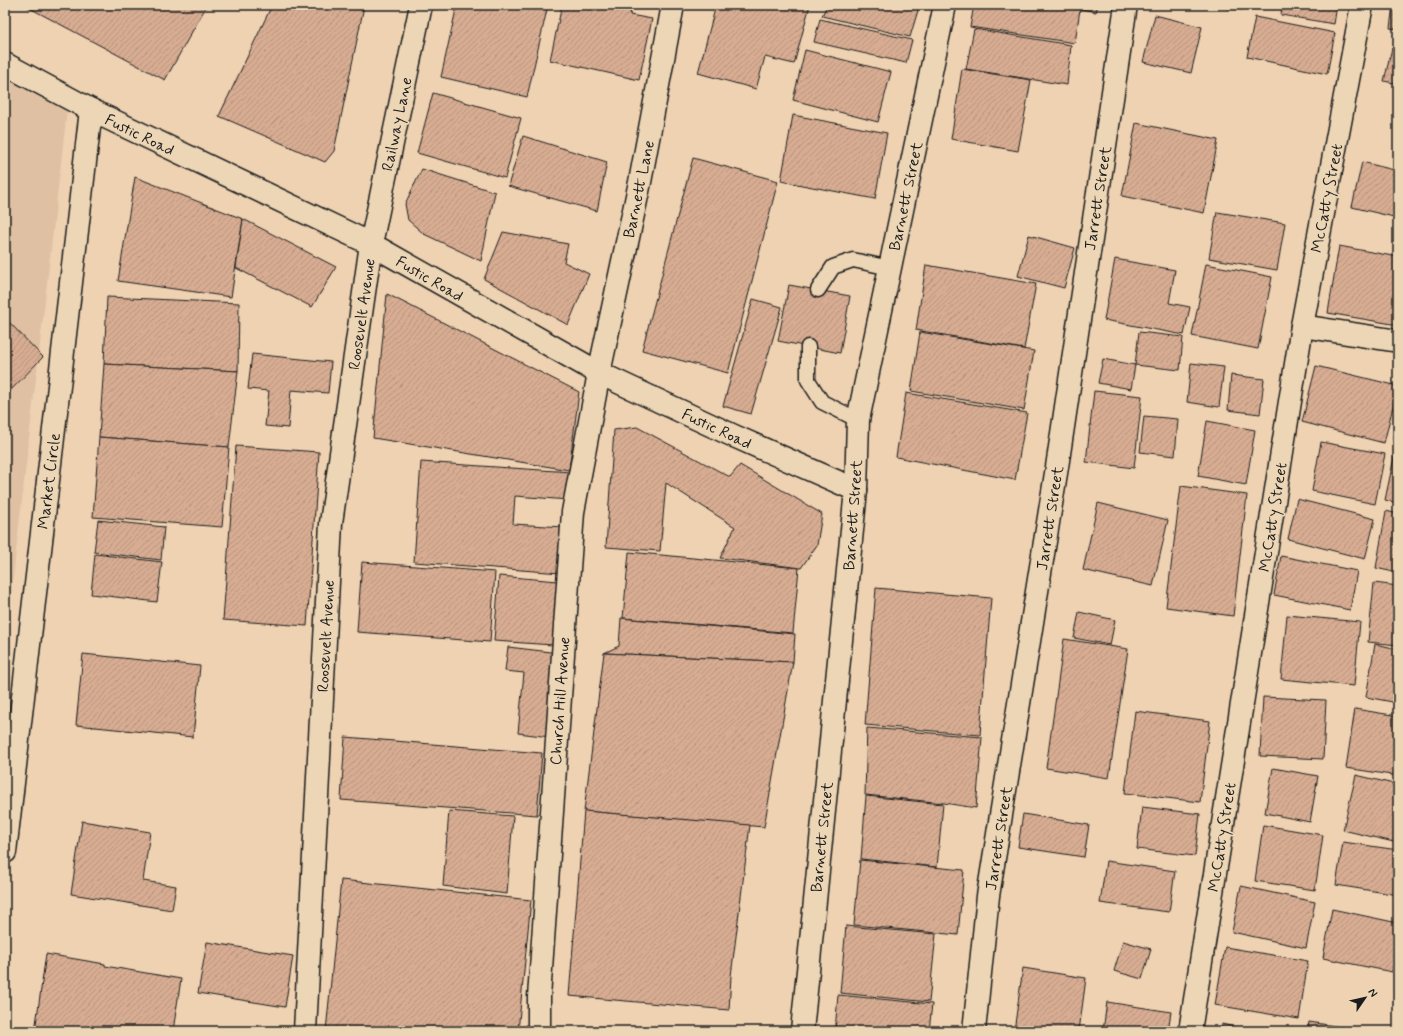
<svg xmlns="http://www.w3.org/2000/svg" width="1403" height="1036" viewBox="0 0 1403 1036" font-family="Mynerve,sans-serif">
	<style>
		.built { fill: #dfc0a2 }
		.building { fill: url(#building-hatch); stroke: #1c1c1c }
		.lines { fill: none; stroke-linecap: round; stroke-linejoin: round }
		.service-casing { stroke: #1c1c1c; stroke-width: 17 }
		.minor-casing { stroke: #1c1c1c; stroke-width: 25 }
		.secondary-casing { stroke: #1c1c1c; stroke-width: 25 }
		.service { stroke: #ecd6b5; stroke-width: 14 }
		.minor { stroke: #ecd6b5; stroke-width: 22 }
		.secondary { stroke: #ecd6b5; stroke-width: 22 }
		.labels { text-anchor: middle; stroke-width: 3.5; stroke-linejoin: round; paint-order: stroke }
		.street-label { font-size: 16px; fill: #1c1c1c; stroke: #ecd6b5 }
	</style>
	<defs>
		<pattern id="building-hatch" width="6" height="6" patternUnits="userSpaceOnUse"><rect width="6" height="6" fill="#d7ac92"/><path d="M-1 1l2-2M0 6l6-6M5 7l2-2" fill="none" stroke="#b8937d"/></pattern>
	</defs>
	<rect width="100%" height="100%" fill="#eed2b2"/>
	<filter id="ink" filterUnits="userSpaceOnUse"><feTurbulence type="fractalNoise" baseFrequency=".025" numOctaves="2"/><feDisplacementMap in="SourceGraphic" scale="8" xChannelSelector="R" yChannelSelector="G"/><feConvolveMatrix kernelMatrix="1 2 1 2 8 2 1 2 1" color-interpolation-filters="sRGB"/></filter>
	<g filter="url(#ink)">
		<path class="built" d="M5,72L67,110L5,646Z"/>
		<g class="building">
			<path d="M24,5H207L165,80Z"/>
			<path d="M272,5L364,6L334,151L325,162L219,116Z"/>
			<path d="M457,5H548L527,97L441,77Z"/>
			<path d="M562,5H632L630,15L652,19L639,80L550,60Z"/>
			<path d="M716,5H810L794,64L765,57L756,89L698,73Z"/>
			<path d="M827,5H910L919,7L910,37L822,16Z"/>
			<path d="M974,5H1057L1080,9L1075,43L970,27Z"/>
			<path d="M1061,5H1098L1096,12Z"/>
			<path d="M1206,5H1243L1242,10Z"/>
			<path d="M1282,5H1337L1334,24L1281,15Z"/>
			<path d="M1393,5H1398V29L1390,28Z"/>
			<path d="M1155,15L1202,27L1191,73L1143,62Z"/>
			<path d="M1255,17L1335,33L1327,74L1247,57Z"/>
			<path d="M820,19L912,40L906,63L814,42Z"/>
			<path d="M974,29L1071,45L1067,85L966,69Z"/>
			<path d="M1392,48L1398,50V84L1384,81Z"/>
			<path d="M805,50L891,72L878,122L793,100Z"/>
			<path d="M962,69L1031,80L1018,151L951,139Z"/>
			<path d="M433,93L521,118L505,178L417,153Z"/>
			<path d="M793,115L887,133L875,199L781,181Z"/>
			<path d="M1136,123L1218,140L1204,213L1122,196Z"/>
			<path d="M523,136L607,162L597,211L508,186Z"/>
			<path d="M693,158L778,181L728,373L642,350Z"/>
			<path d="M1362,162L1398,171V218L1352,207Z"/>
			<path d="M422,169L495,192L481,261L424,234L408,220L405,204Z"/>
			<path d="M135,177L243,219L231,297L118,281Z"/>
			<path d="M1217,212L1285,223L1277,270L1209,258Z"/>
			<path d="M243,219L336,267L312,307L236,268Z"/>
			<path d="M503,232L568,244L564,262L589,274L568,325L484,279Z"/>
			<path d="M1029,235L1075,248L1064,288L1018,276Z"/>
			<path d="M1339,246L1398,257V325L1328,313Z"/>
			<path d="M1115,259L1175,270L1169,303L1190,307L1184,335L1104,320Z"/>
			<path d="M1206,264L1272,277L1258,349L1192,336Z"/>
			<path d="M926,265L1036,284L1024,349L916,330Z"/>
			<path d="M789,285L850,296L840,353L778,341Z"/>
			<path d="M387,294L579,392L569,470L373,438Z"/>
			<path d="M107,297L239,303L238,371L104,364Z"/>
			<path d="M753,299L782,307L751,414L723,406Z"/>
			<path d="M5,318L43,357L8,393L5,390Z"/>
			<path d="M920,332L1034,351L1024,410L911,391Z"/>
			<path d="M1139,332L1183,337L1180,370L1135,365Z"/>
			<path d="M252,354L331,362L328,393L291,390L288,428L265,426L269,391L248,389Z"/>
			<path d="M1103,359L1135,365L1131,389L1098,383Z"/>
			<path d="M1191,363L1224,367L1219,407L1187,402Z"/>
			<path d="M104,364L238,371L229,447L99,437Z"/>
			<path d="M1316,366L1398,386L1384,443L1302,422Z"/>
			<path d="M1231,375L1264,379L1260,414L1228,410Z"/>
			<path d="M1094,391L1142,396L1134,468L1086,462Z"/>
			<path d="M906,393L1027,413L1015,480L896,457Z"/>
			<path d="M1398,402V441L1393,440Z"/>
			<path d="M1144,416L1178,419L1175,456L1140,452Z"/>
			<path d="M1207,421L1255,430L1246,485L1198,476Z"/>
			<path d="M637,427L730,477L740,465L822,514L817,545L801,568L720,558L735,527L666,483L660,551L606,547L614,430Z"/>
			<path d="M99,437L229,447L222,527L93,517Z"/>
			<path d="M1321,442L1385,454L1375,504L1312,491Z"/>
			<path d="M236,446L319,452L307,626L223,620Z"/>
			<path d="M1395,453H1398V503L1385,500Z"/>
			<path d="M421,462L571,472L569,500L515,496L513,524L564,527L561,573L414,562Z"/>
			<path d="M1181,486L1247,495L1233,616L1166,607Z"/>
			<path d="M1297,499L1375,519L1365,559L1288,539Z"/>
			<path d="M1098,503L1168,520L1153,586L1083,570Z"/>
			<path d="M1386,511L1398,514V573L1376,568Z"/>
			<path d="M98,520L164,527L161,560L94,552Z"/>
			<path d="M629,552L799,568L793,633L623,618Z"/>
			<path d="M95,554L162,562L157,602L91,594Z"/>
			<path d="M1281,556L1357,571L1350,610L1274,595Z"/>
			<path d="M362,562L495,572L490,642L357,632Z"/>
			<path d="M499,576L558,581L553,645L494,641Z"/>
			<path d="M1374,583L1398,586V645L1368,642Z"/>
			<path d="M876,588L991,598L980,735L865,725Z"/>
			<path d="M1079,612L1115,620L1110,645L1074,638Z"/>
			<path d="M1287,615L1360,622L1354,686L1281,679Z"/>
			<path d="M621,618L795,634L793,662L604,653L619,646Z"/>
			<path d="M1064,639L1128,649L1109,778L1046,768Z"/>
			<path d="M1375,644L1398,649V703L1366,697Z"/>
			<path d="M508,647L559,653L550,737L518,733L524,673L505,671Z"/>
			<path d="M604,653L793,662L764,827L584,811Z"/>
			<path d="M83,654L200,666L193,737L76,725Z"/>
			<path d="M1263,697L1326,700L1323,759L1260,756Z"/>
			<path d="M1355,709L1398,716V776L1346,768Z"/>
			<path d="M1135,711L1210,721L1200,802L1125,793Z"/>
			<path d="M867,728L982,737L976,808L944,803L865,795Z"/>
			<path d="M345,737L542,753L537,815L341,800Z"/>
			<path d="M1273,768L1318,776L1310,822L1265,813Z"/>
			<path d="M1356,775L1398,785V843L1343,830Z"/>
			<path d="M866,796L943,804L937,867L861,859Z"/>
			<path d="M1142,807L1200,814L1195,856L1137,849Z"/>
			<path d="M449,811L513,816L507,894L443,886Z"/>
			<path d="M584,811L750,825L731,976L729,1010L569,996Z"/>
			<path d="M1023,814L1089,825L1084,857L1018,847Z"/>
			<path d="M82,821L150,832L143,881L176,886L172,910L71,894Z"/>
			<path d="M1263,825L1323,835L1315,890L1255,881Z"/>
			<path d="M1343,842L1398,850V895L1336,885Z"/>
			<path d="M860,860L964,870L958,935L854,925Z"/>
			<path d="M1106,861L1175,871L1169,912L1100,903Z"/>
			<path d="M341,880L531,900L518,1031H326Z"/>
			<path d="M1241,886L1315,902L1306,948L1232,932Z"/>
			<path d="M1332,909L1398,923V941L1392,972L1323,958Z"/>
			<path d="M846,926L936,934L929,1002L840,993Z"/>
			<path d="M1123,941L1151,949L1142,979L1114,971Z"/>
			<path d="M207,942L293,956L285,1007L198,993Z"/>
			<path d="M1225,947L1308,961L1299,1019L1215,1005Z"/>
			<path d="M46,954L105,964V966L181,979L173,1031H35Z"/>
			<path d="M1023,968L1086,978L1079,1031H1014Z"/>
			<path d="M838,995L932,1004L929,1031H835Z"/>
			<path d="M1107,1002L1171,1012L1168,1031H1103Z"/>
			<path d="M1309,1022L1367,1031H1307Z"/>
			<path d="M1222,1024L1250,1031H1220Z"/>
		</g>
		<g class="lines">
			<g class="service-casing">
				<g id="service">
					<path d="M818,290L833,267L853,260L890,268"/>
					<path d="M808,347V380L822,402L858,420"/>
				</g>
			</g>
			<g class="minor-casing">
				<g id="minor">
					<path d="M5,64L91,110L371,244L599,373L734,436L856,490"/>
					<path d="M1302,326L1398,341"/>
					<path d="M5,852L91,110"/>
					<path d="M305,1031L331,523L371,244L421,5"/>
					<path d="M539,1031V997L573,512L599,373L640,182L673,5"/>
					<path d="M974,1031L988,896L1057,467L1126,5"/>
					<path d="M1190,1031L1302,326L1362,5"/>
				</g>
			</g>
			<g class="secondary-casing">
				<path id="secondary" d="M802,1031L856,490L858,420L945,5"/>
			</g>
			<use href="#service" class="service"/>
			<use href="#minor" class="minor"/>
			<use href="#secondary" class="secondary"/>
		</g>
	</g>
	<g class="labels">
		<g class="street-label">
			<text transform="translate(396 124) rotate(-78)" y="6">Railway Lane</text>
			<text transform="translate(140 134) rotate(26)" y="6">Fustic Road</text>
			<text transform="translate(638 189) rotate(-78)" y="6">Barnett Lane</text>
			<text transform="translate(905 196) rotate(-78)" y="6">Barnett Street</text>
			<text transform="translate(1097 198) rotate(-81)" y="6">Jarrett Street</text>
			<text transform="translate(1326 198) rotate(-79)" y="6">McCatty Street</text>
			<text transform="translate(430 278) rotate(30)" y="6">Fustic Road</text>
			<text transform="translate(361 314) rotate(-82)" y="6">Roosevelt Avenue</text>
			<text transform="translate(717 428) rotate(25)" y="6">Fustic Road</text>
			<text transform="translate(48 481) rotate(-83)" y="6">Market Circle</text>
			<text transform="translate(852 515) rotate(-86)" y="6">Barnett Street</text>
			<text transform="translate(1272 517) rotate(-81)" y="6">McCatty Street</text>
			<text transform="translate(1049 518) rotate(-81)" y="6">Jarrett Street</text>
			<text transform="translate(325 636) rotate(-87)" y="6">Roosevelt Avenue</text>
			<text transform="translate(559 701) rotate(-86)" y="6">Church Hill Avenue</text>
			<text transform="translate(821 837) rotate(-84)" y="6">Barnett Street</text>
			<text transform="translate(1221 837) rotate(-81)" y="6">McCatty Street</text>
			<text transform="translate(998 838) rotate(-81)" y="6">Jarrett Street</text>
		</g>
	</g>
	<rect width="1403" height="1036" fill="none" stroke="#ecd6b5" stroke-width="20"/>
	<rect x="10" y="10" width="1383" height="1016" fill="none" stroke="#1c1c1c" stroke-width="1.5" filter="url(#ink)"/>
	<g transform="translate(1365 998) rotate(56)" stroke="#ecd6b5" stroke-width="3" paint-order="stroke">
	<path d="M0-3L7 15L0 10L-7 15Z" fill="#1c1c1c"/>
	<text y="-6" font-size="11" font-weight="bold" text-anchor="middle" fill="#1c1c1c">N</text>
	</g>
</svg>
